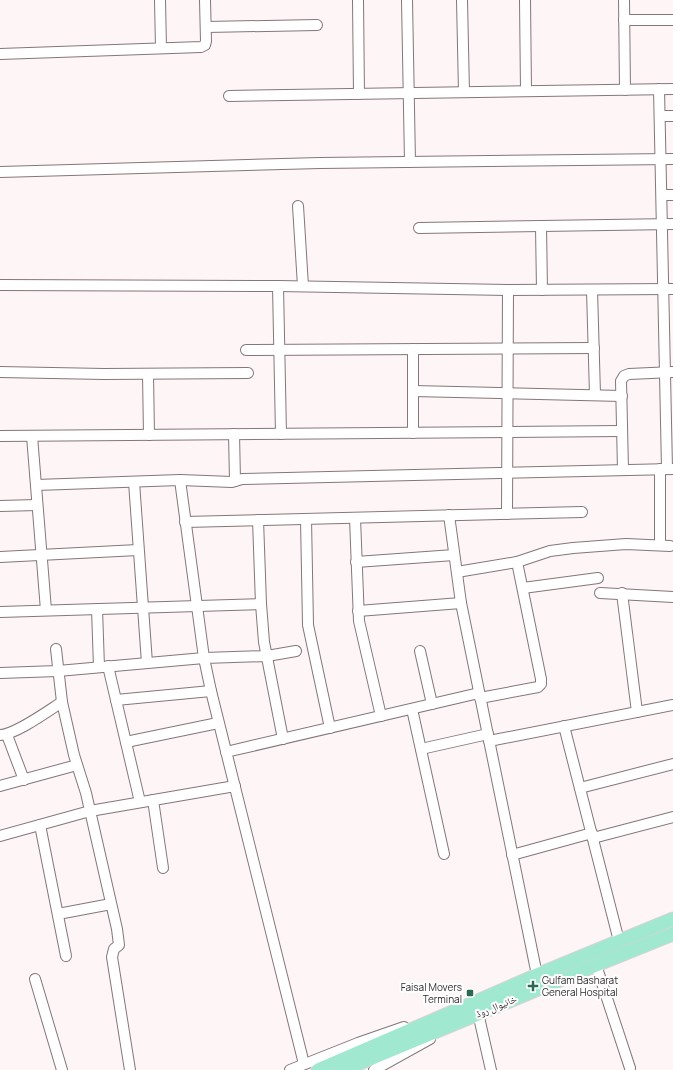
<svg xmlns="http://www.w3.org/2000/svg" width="673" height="1070" viewBox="0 0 673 1070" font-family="Manrope,'Noto Naskh Arabic',sans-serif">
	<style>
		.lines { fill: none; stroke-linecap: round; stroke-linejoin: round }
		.minor-casing { stroke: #84767a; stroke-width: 12 }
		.major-casing { stroke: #d6d5d5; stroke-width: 15 }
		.minor { stroke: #fff; stroke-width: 10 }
		.major { stroke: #a1e8d0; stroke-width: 13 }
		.poi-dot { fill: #2c6955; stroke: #fff; stroke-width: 1.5 }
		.labels { text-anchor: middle; stroke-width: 4; stroke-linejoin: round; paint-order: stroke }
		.poi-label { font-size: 10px; fill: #312c2d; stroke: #fff; text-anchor: start }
		.street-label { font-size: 10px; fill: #312c2d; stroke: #fff }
	</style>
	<rect width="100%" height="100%" fill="#fef5f7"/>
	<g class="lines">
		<g class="minor-casing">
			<g id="minor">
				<path d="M160,0L161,48"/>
				<path d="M358,0L359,94"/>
				<path d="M407,0L410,162"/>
				<path d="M462,0L464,92"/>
				<path d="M525,0L526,91"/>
				<path d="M624,0L625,90"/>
				<path d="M624,20H673"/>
				<path d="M206,27L317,25"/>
				<path d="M0,54L201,47L205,45L206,41L205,0"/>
				<path d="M659,89L667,469"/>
				<path d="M229,96L673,89"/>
				<path d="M660,116H673"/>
				<path d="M0,172L320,163L673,159"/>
				<path d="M662,195H673"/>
				<path d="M298,206L303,286"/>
				<path d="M541,226L542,290"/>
				<path d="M419,228L673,224"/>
				<path d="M0,285L278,286L508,290L673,289"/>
				<path d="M278,286L281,434"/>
				<path d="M592,290L595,395"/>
				<path d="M413,349V433"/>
				<path d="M246,350L594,348"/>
				<path d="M0,372L104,374L248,373"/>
				<path d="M148,374L149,435"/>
				<path d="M413,391L622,396"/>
				<path d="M234,434L235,481"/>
				<path d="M0,436L622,431"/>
				<path d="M32,436L46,610"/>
				<path d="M660,469V545"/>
				<path d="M623,470L621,381L624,376L629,374L673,372"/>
				<path d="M180,480L204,658L211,691L304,1064"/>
				<path d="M134,482L147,663"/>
				<path d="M36,485L180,480L232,482L242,479L673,469"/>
				<path d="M0,506L37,505"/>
				<path d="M507,514L508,290"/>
				<path d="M449,515L461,603L537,975"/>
				<path d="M355,518L359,621L381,716"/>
				<path d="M306,519L308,625L330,728"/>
				<path d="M258,520L261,604L264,642L283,739"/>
				<path d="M185,522L582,512"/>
				<path d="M0,557L138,550"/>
				<path d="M356,562L454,555"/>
				<path d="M457,572L517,562L550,551L573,548L626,544L670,546"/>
				<path d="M523,588L598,578"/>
				<path d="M600,593L673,597"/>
				<path d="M622,593L637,712"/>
				<path d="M97,609L99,667"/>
				<path d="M358,611L461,603"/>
				<path d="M0,612L261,604"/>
				<path d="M56,649L62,702L74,755L86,793L117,929L119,945L114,949L112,957L130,1070"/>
				<path d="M420,651L432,704"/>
				<path d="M108,666L140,802"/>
				<path d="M0,673L58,671L204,658L267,656L296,651"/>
				<path d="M480,698L538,687L541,684V679L517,562"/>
				<path d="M116,700L211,691"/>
				<path d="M412,709L444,854"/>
				<path d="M564,726L619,941"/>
				<path d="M0,735C15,735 48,711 62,702"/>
				<path d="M7,735L24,780"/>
				<path d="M489,741L673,705"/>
				<path d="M126,742L218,723"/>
				<path d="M421,749L488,734"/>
				<path d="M226,752L479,693"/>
				<path d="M0,786L77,765"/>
				<path d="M580,788L673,764"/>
				<path d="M153,800L163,868"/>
				<path d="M40,825L66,956"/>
				<path d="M0,836L90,811L235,786"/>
				<path d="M593,838L673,817"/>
				<path d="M512,855L592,833"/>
				<path d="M58,914L111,904"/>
				<path d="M596,965L630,1068"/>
				<path d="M35,979L62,1070"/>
				<path d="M474,1015L478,1013L491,1070"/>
				<path d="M290,1070L358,1043L404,1027"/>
				<path d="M374,1070L430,1039"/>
			</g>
		</g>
		<g class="major-casing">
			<g id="major">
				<path d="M318,1070L471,1004L537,975L673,919"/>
				<path d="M343,1070L596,965L673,934"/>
			</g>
		</g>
		<use href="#minor" class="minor"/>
		<use href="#major" class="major"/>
	</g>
	<g class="poi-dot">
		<path d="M531 980h4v4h4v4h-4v4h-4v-4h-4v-4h4z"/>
		<rect x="466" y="989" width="8" height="8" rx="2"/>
	</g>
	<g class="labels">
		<g class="poi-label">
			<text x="542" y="984">Gulfam Basharat<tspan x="542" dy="12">General Hospital</tspan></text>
			<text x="462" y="991" text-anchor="end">Faisal Movers<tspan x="462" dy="12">Terminal</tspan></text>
		</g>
		<g class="street-label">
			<text transform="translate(496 1006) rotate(-22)" y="4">خانیوال روڈ</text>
		</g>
	</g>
</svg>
